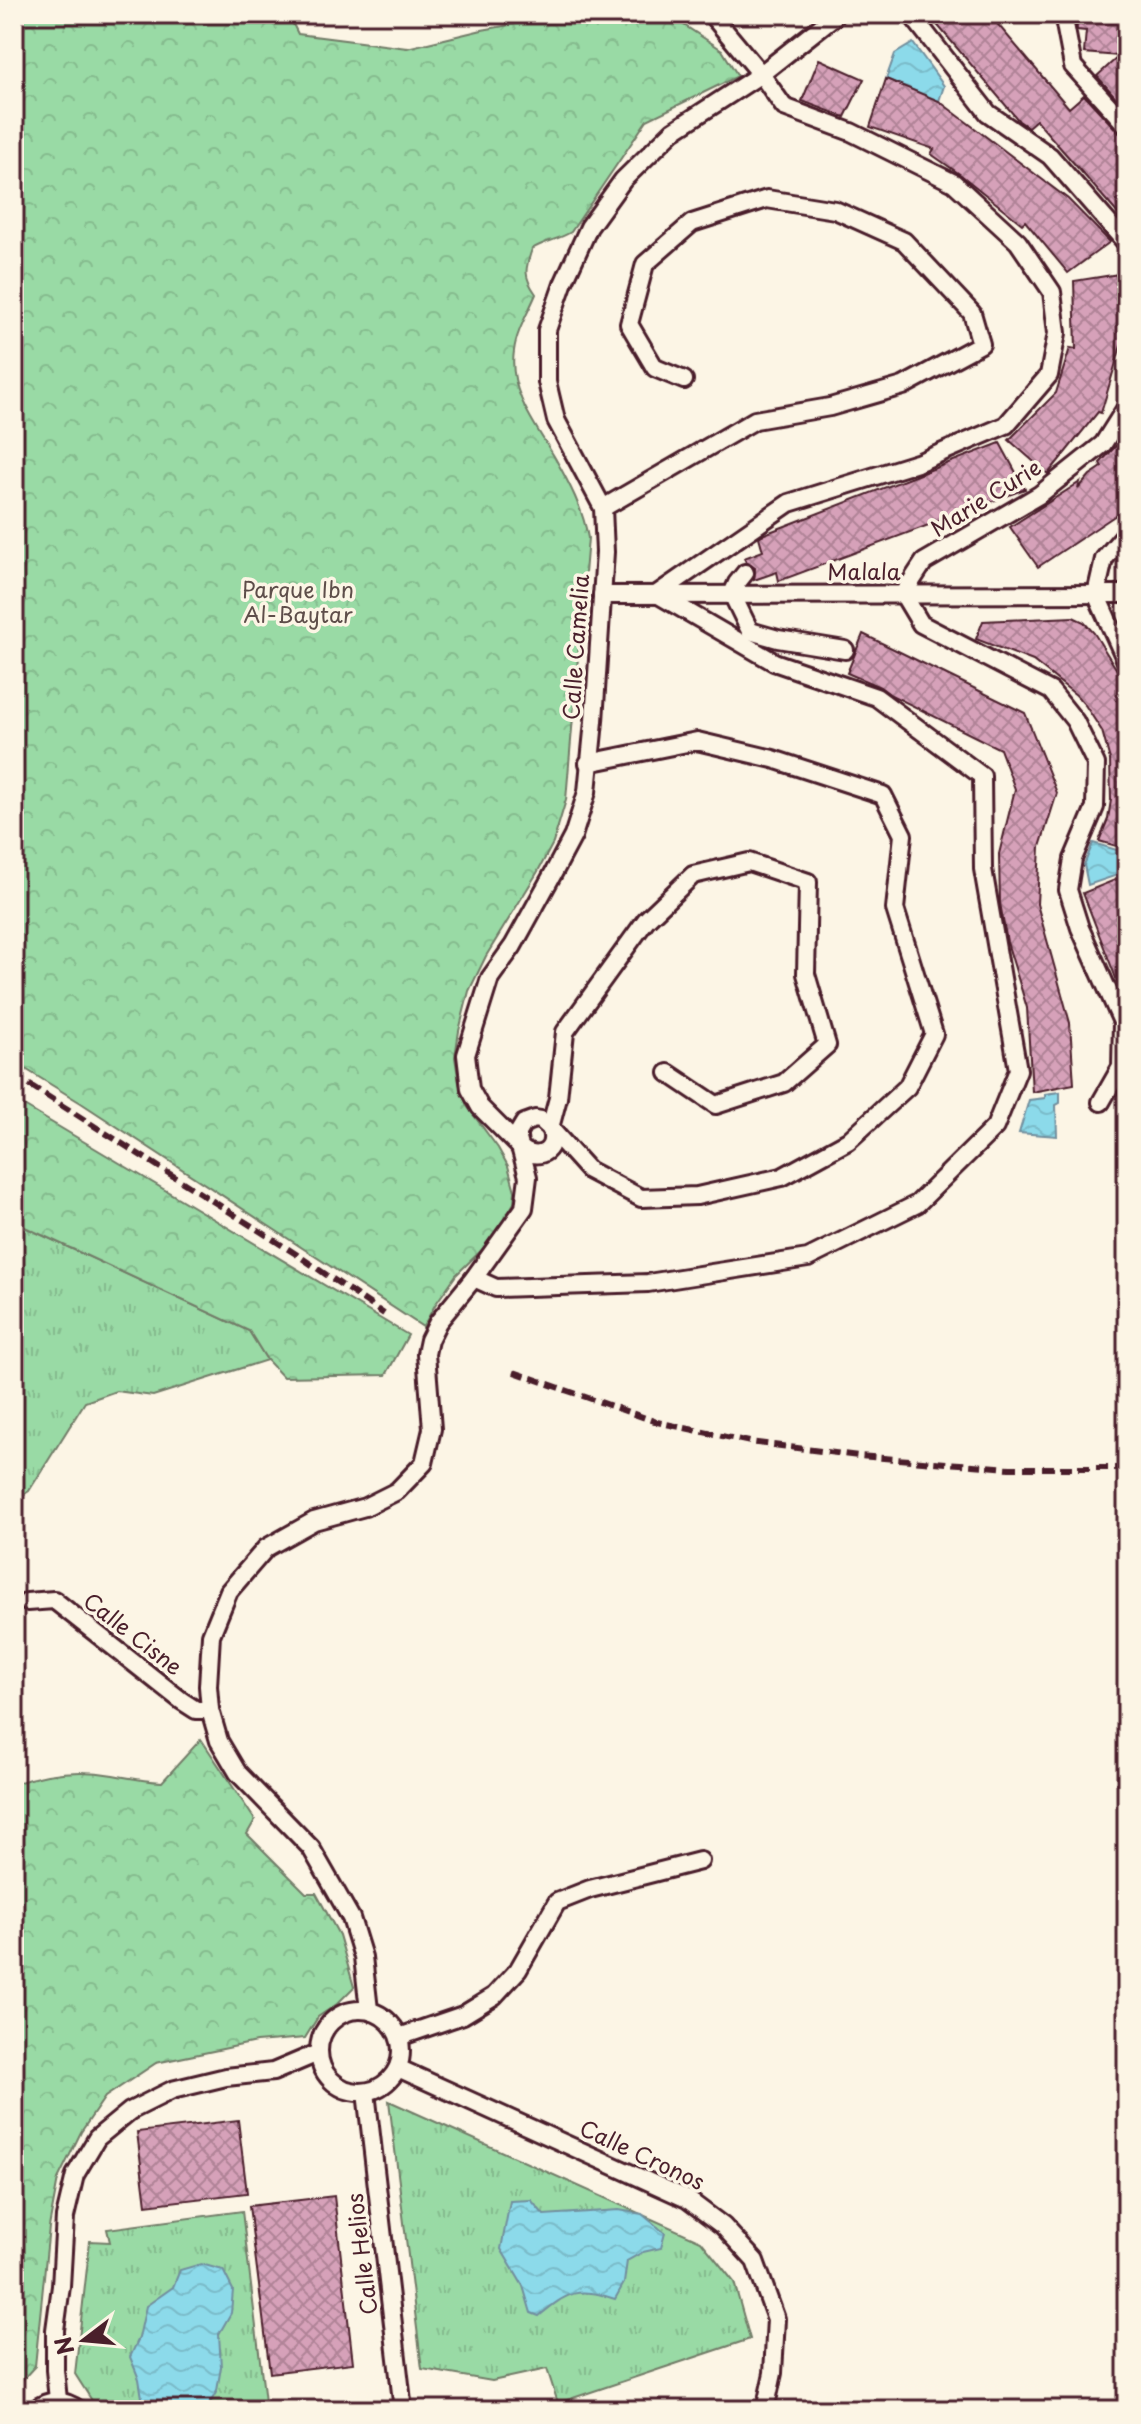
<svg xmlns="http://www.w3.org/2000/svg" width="1141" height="2424" viewBox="0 0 1141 2424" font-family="'Playpen Sans',sans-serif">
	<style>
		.grass { fill: url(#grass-tufts); stroke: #727c68; stroke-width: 2 }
		.park { fill: url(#park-crowns); stroke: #727c68; stroke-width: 2 }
		.water { fill: url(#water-waves); stroke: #728f9e; stroke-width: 2 }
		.building { fill: url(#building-cross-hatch); stroke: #4a1f2b; stroke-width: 2 }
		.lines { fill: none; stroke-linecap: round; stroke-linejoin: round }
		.minor-casing { stroke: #4a1f2b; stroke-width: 22 }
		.minor { stroke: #fcf5e5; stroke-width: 16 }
		.rail { stroke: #4a1f2b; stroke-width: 6; stroke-dasharray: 12 6; stroke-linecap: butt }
		.labels { text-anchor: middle; stroke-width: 7; stroke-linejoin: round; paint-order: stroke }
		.street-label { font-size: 22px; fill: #4a1f2b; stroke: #fcf5e5 }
		.park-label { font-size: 22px; fill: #5e4e4a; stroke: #fcf5e5 }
	</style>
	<defs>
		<pattern id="grass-tufts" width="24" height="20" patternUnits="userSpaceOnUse" patternTransform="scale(2)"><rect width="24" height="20" fill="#99daa5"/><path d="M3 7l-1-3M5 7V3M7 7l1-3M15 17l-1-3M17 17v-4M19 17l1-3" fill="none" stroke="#85bb8e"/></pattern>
		<pattern id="park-crowns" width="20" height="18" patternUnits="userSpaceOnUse" patternTransform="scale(2)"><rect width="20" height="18" fill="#99daa5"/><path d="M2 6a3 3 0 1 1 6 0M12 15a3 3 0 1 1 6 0" fill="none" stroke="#85bb8e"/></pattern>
		<pattern id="water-waves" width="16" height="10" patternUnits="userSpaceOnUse" patternTransform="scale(2)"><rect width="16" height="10" fill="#8cdaea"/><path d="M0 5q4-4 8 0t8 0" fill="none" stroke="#7abbc9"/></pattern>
		<pattern id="building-cross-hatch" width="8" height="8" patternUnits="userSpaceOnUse" patternTransform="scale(2)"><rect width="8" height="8" fill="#d6a1b9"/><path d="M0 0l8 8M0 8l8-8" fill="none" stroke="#b08397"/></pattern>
	</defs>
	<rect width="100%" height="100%" fill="#fcf5e5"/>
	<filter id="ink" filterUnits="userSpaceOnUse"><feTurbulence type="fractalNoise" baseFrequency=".0125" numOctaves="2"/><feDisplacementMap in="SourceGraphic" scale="16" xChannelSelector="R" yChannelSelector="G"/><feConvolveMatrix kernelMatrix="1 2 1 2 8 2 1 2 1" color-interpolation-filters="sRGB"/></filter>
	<g filter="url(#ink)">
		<g class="grass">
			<path d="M14,1222L249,1331L267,1360L153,1396L116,1391L85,1402L29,1491L14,1501Z"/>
			<path d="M389,2101L701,2241L734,2282L750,2339L558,2403L547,2369L492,2381L422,2369Z"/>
			<path d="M242,2211L266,2410H98L75,2374L90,2241L110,2242L107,2229Z"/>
		</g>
		<g class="park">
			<path d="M14,14H288L298,34L407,48L482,30L536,20V14H667L722,50L738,76L647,120L571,232C558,240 545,241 532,249C525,269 523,276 536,294C529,311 516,332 514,351C508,391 536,426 555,458C569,483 583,509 588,538L566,800L553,843L537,873L486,956L469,991L459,1031L455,1057L459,1083L467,1106L498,1148L508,1166L515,1191L514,1203L492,1240L456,1275L435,1305L423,1327L81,1103L14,1062Z"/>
			<path d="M14,1100L408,1335L386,1375L283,1377L267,1360L249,1331L14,1222Z"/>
			<path d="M201,1739L255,1820L247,1834L306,1893H316L339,1935L354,1987L337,2004L318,2017L305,2038L256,2042L156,2063L105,2097L81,2132L58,2179L49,2227L35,2366L14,2389V1784C45,1773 80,1769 113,1775C130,1778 145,1781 162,1782Z"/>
		</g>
		<g class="water">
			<path d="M913,43L944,86L939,101L886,79L895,54Z"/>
			<path d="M1093,843L1127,853L1126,872L1088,885L1084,865Z"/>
			<path d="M1060,1092V1103L1056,1105L1057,1136L1019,1133L1029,1100L1045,1098V1094Z"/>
			<path d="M531,2200L544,2215L619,2210L642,2214L665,2233L661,2248L643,2252L627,2261L624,2283L615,2299C578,2286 568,2292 539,2316L531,2313L523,2286L501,2249L510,2201Z"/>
			<path d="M201,2264L223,2270L233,2290L231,2313L219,2334L221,2367L217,2391L207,2408L144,2410L139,2379L130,2357L139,2338L146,2306L173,2287L180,2270Z"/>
		</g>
		<g class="building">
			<path d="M928,14H989L1069,108L1084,95L1119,133L1127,137V224L1036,120L1028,127L1019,121Z"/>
			<path d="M1076,14H1127V110L1097,76L1119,56L1084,53L1086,31L1077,30Z"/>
			<path d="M819,59L864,79L845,117L802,101Z"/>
			<path d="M886,79L939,101L1068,199L1110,242L1068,273L1025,221L1022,224L961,175L931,154L934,149L870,127Z"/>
			<path d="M1119,274L1123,339L1101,413L1098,412L1048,474L1009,440L1056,393L1070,348L1076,349L1074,281Z"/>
			<path d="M1127,434V521L1119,513L1038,567L1010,527L1080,482L1078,489L1090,475L1102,467L1100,463Z"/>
			<path d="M1000,443L1025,489L779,581L777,572L754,580L755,568L746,562L744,558L763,551L759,537L762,535Z"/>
			<path d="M1073,617L1084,622L1094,633L1127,686V849L1099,841L1108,819L1111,800L1110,760L1102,731L1085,705L1076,695L1033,661L976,639L983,621Z"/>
			<path d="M863,634L1025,713L1057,793L1040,847L1037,904L1070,1023L1074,1084L1032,1092L1027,1008L1007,942L1000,903L999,854L1015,789L1000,749L891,695L880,687L847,673Z"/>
			<path d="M1122,877L1127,891L1126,1004L1083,893Z"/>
			<path d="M238,2120L247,2193L146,2205L137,2132Z"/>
			<path d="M334,2196L353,2363L270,2373L249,2206Z"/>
		</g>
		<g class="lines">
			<g class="minor-casing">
				<g id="minor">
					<path d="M911,14L988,113L1050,156L1127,244"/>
					<path d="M1063,14L1073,66L1127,126"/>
					<path d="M603,508L755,420L830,407L903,386L981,344L972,313L904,241L835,210L767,199L692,223L645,264L629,324L655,368L684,380"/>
					<path d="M1127,532L1104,559L1096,594L1127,663"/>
					<path d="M745,573L737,583L732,594L750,631L778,639L845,650"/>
					<path d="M602,595L1127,594"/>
					<path d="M1101,1102L1121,1067L1122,1022L1080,928L1068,890L1073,859L1095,807L1096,764L1075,721L1051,691L921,624L903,594L924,562L1039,495L1103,444L1127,406"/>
					<path d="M550,1128C558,1148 541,1162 523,1150L480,1107L470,1089L466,1055L490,978L513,946L555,870L573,836L587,792L594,721L605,552L603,508L556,420L547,382V330L563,284L589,227L623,180L673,131L761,74L837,14"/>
					<path d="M550,1128L558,1098L565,1032L646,920L693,875L749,862L808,882L806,974L827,1045L784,1083L716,1105L668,1073"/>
					<path d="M474,1278L496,1288L648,1283L808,1258L917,1204L995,1127L1018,1070L983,869L982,776L876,697L774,662L657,594L789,503L917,463L1006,425L1049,375L1057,333L1052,292L1018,242L954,183L851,132L784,107L761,74L711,14"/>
					<path d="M27,1602L54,1600L182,1701L196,1710H210"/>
					<circle cx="360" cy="2051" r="41"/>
					<path d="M369,2010L363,1957L351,1918L311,1848L238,1773L219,1741L210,1710L208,1686L211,1635L229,1591L266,1548L314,1521L365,1507L397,1491L424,1463L432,1429L426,1354L429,1340L438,1322L474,1278L524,1208L528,1177L518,1139V1133L524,1123L535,1119L541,1120L550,1128L588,1170L641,1198L697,1196L782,1177L848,1141L907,1087L934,1034L895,909L903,835L883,795L773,759L697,741L588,763"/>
					<path d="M399,2037L463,2015L494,1996L518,1970L557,1902L590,1889L700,1861"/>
					<path d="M398,2068L687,2199L723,2226L755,2261L776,2319L773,2373L765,2410"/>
					<path d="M366,2092L403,2410"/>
					<path d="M58,2400L55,2370V2330L61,2286L65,2217L75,2175L97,2138L130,2111L172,2090L226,2077L273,2072L318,2053"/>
					<path d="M35,2410C49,2398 65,2399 79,2410"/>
				</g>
			</g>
			<use href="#minor" class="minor"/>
			<g class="rail">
				<path d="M14,1075L296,1254L384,1314"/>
				<path d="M514,1372L657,1422L750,1442L859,1456L1010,1468H1127"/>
			</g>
		</g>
	</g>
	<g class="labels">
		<g class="street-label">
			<text transform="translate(986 498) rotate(-32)" y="8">Marie Curie</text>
			<text x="864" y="580">Malala</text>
			<text transform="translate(576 647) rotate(-86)" y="8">Calle Camelia</text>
			<text transform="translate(133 1634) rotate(38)" y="8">Calle Cisne</text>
			<text transform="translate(642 2155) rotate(25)" y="8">Calle Cronos</text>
			<text transform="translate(362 2254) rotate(-97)" y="8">Calle Helios</text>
		</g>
		<g class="park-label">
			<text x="298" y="598">Parque Ibn<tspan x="298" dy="25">Al-Baytar</tspan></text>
		</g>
	</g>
	<rect width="1141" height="2424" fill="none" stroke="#fcf5e5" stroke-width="48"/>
	<rect x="24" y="24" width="1093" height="2376" fill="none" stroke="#4a1f2b" stroke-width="3" filter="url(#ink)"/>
	<g transform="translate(84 2340) rotate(254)" stroke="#fcf5e5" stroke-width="6" paint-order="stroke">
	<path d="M0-6L14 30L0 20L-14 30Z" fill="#4a1f2b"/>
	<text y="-12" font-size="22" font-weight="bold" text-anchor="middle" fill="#4a1f2b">N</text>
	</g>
</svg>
